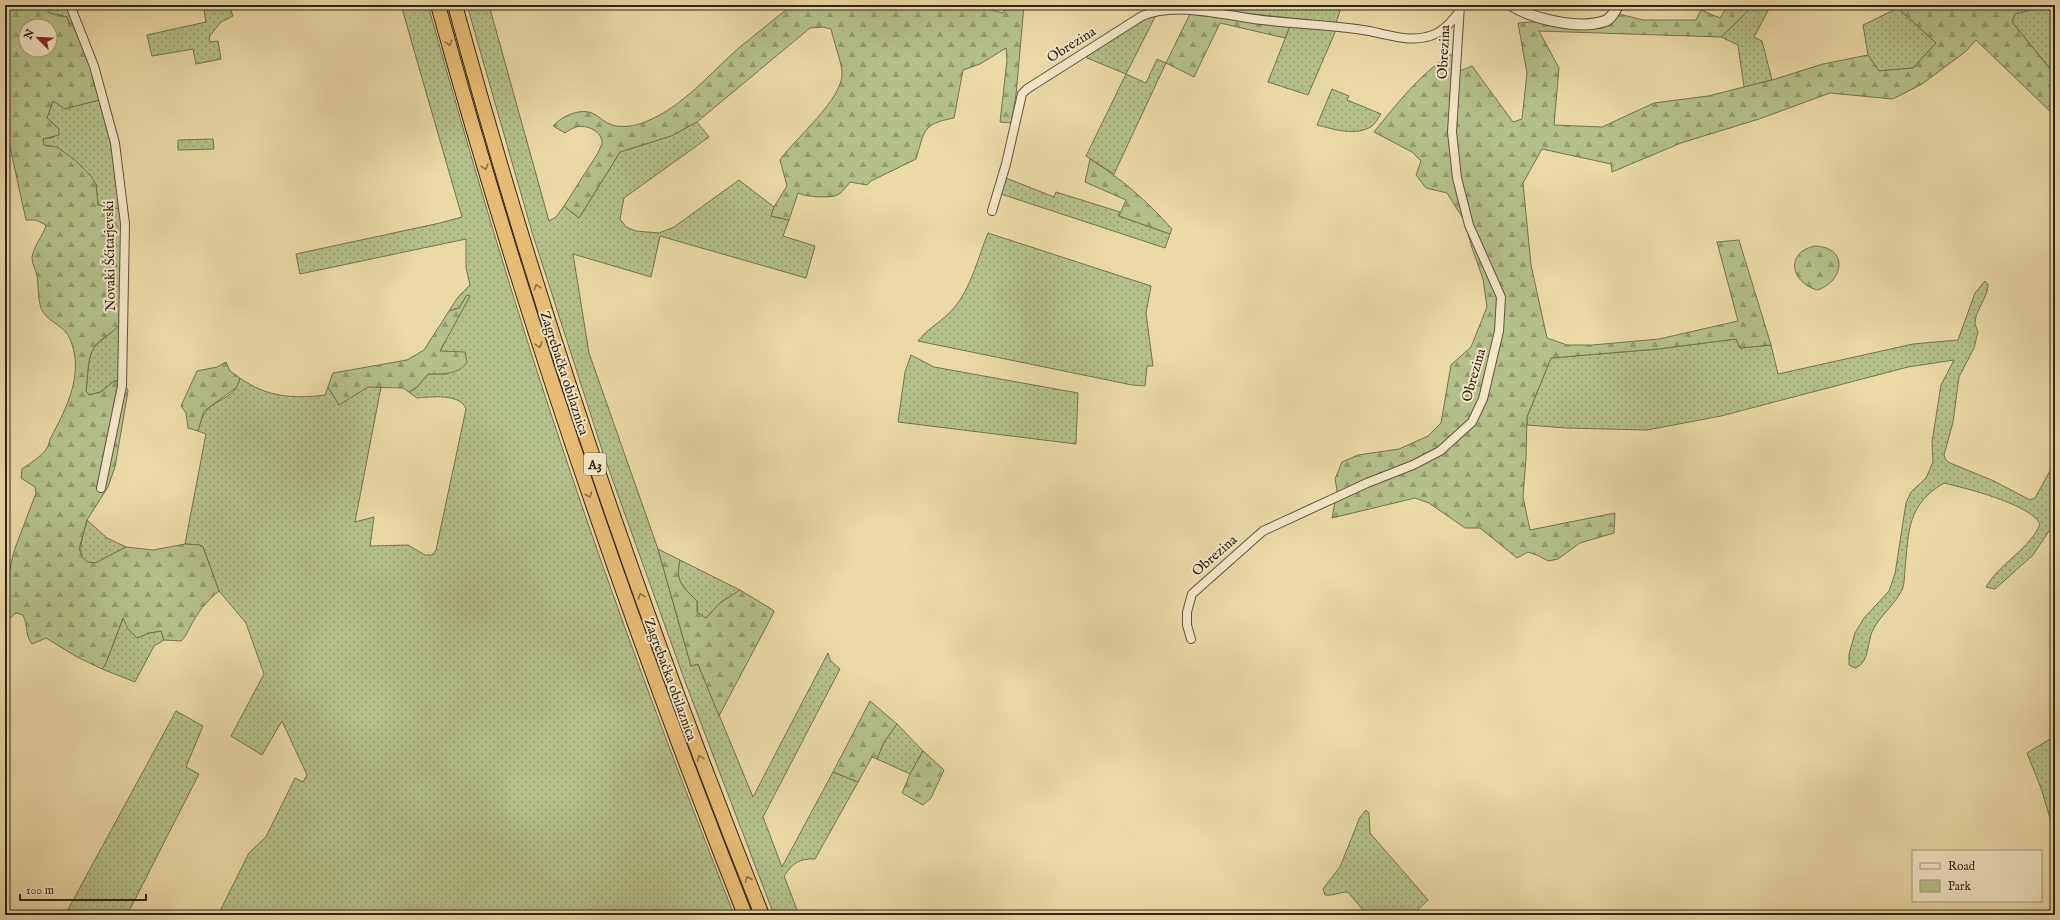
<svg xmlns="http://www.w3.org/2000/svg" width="2060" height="920" viewBox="0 0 2060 920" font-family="'IM FELL English',serif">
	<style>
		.green { fill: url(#green-dots); stroke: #727250 }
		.forest { fill: url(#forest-firs); stroke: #727250; fill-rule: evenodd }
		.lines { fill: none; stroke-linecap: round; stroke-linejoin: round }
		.minor-casing { stroke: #60513a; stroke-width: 10 }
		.tertiary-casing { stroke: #60513a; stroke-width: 12 }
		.motorway-casing { stroke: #312415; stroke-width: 16 }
		.minor { stroke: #f2e6c6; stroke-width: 8 }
		.tertiary { stroke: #f2e6c6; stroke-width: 10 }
		.motorway { stroke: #e6bc74; stroke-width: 14 }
		.oneway { stroke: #8c7044 }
		.labels { text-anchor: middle; stroke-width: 4; stroke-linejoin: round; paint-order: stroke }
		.shield { fill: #f2e6c6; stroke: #6b5e4a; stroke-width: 1 }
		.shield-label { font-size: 13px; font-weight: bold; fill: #312415 }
		.street-label { font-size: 14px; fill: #312415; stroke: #f2e6c6 }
	</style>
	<defs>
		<pattern id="green-dots" width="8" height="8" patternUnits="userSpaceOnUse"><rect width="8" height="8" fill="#b4c08a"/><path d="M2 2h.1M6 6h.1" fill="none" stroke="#939c70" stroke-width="1.8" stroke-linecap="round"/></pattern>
		<pattern id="forest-firs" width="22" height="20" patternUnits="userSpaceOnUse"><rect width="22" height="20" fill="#b4c08a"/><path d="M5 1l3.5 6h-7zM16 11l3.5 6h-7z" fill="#939c70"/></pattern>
	</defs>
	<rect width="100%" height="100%" fill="#ebd9a8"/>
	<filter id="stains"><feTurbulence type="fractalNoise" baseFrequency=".005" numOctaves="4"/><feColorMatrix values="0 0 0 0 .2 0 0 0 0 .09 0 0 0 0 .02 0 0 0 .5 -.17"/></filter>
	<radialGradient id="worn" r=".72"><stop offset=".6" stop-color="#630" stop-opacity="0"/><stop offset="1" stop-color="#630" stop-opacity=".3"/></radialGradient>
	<g class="green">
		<path d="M44,5H66L76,23L69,24L67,17L49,13Z"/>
		<path d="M203,5H229L233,16L221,22L209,37L210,42L218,41L221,59L196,64L193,49L152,56L147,35L206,22Z"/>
		<path d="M401,5H428C470,155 514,305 564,453C616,609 674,762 734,915H218L249,853L266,837L295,778L303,782L307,775L282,721L262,755L231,736L264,674L246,623L219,591L203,547L200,545L185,544L206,434L198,431C205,393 233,407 240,378C266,397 293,399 325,395L328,387L339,405L368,386L381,387L355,522L374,517L370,546L408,545L425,555H432L436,550L466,409C461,393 430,397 417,398L409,392L417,387L428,374H447L440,352L467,295L459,308L449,311L458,297L470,285L466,268V239L300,274L296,254L440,223L462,217Z"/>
		<path d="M467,5H489L549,221L556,217L564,206L579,218L620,152L671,136L697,122L709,137L624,198L620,219L626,227L636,231L659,233L674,227L739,180L774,207L771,216L789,220L783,236L815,246L806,278L660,236L651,277L573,254L589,353L658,549L691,666L698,664L753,797L828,653L830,660L840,669L763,817L782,867L833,772L858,782L815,859C799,858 792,864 784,876L799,915H774L686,684L604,456L532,232Z"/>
		<path d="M1171,5H1342L1336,23Z"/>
		<path d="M1751,5H1771L1754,37L1762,41L1772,80L1744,87L1738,45L1721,37L1747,12Z"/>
		<path d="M2049,5H2055V75L2012,22L2015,14Z"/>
		<path d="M1898,8L1936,43L1913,68L1879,71L1868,55L1863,25Z"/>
		<path d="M1157,13L1126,74L1146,83L1157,59L1166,63L1114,174L1086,156L1126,74L1087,58L1089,52L1143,19Z"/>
		<path d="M1290,26L1336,30L1308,95L1268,82Z"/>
		<path d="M1332,89L1349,96L1347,100L1381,114C1378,118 1375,124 1372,126C1356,137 1333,129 1317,125Z"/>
		<path d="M99,100L111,139L120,209L98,205L96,184L44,146L43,139L54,137L59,129L47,118L53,101L74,106Z"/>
		<path d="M213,139L214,149L178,150V140Z"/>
		<path d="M1006,178L1054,197L1056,192L1120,212L1119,216L1170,234L1165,248L1001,194Z"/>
		<path d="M988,233L1151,286L1146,313L1153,366H1147L1145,386L1132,385L918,341C928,328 944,320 955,307C971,287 978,258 988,233Z"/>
		<path d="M1985,281L1988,285L1987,292L1976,316L1975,324L1978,332L1974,348L1959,377L1953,422L1944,455L1946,460L1950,463L1994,481L2030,500L2035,498L2055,462V498L2050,509L2055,517V531H2049L2033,555L1995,589L1986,587C2001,562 2030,549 2040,524C2030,504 1965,488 1944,483C1907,505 1909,530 1905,569C1904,576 1905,584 1902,590C1894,606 1879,616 1872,632C1867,645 1869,663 1855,668L1849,665V654L1855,633L1864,618L1889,591L1895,574L1906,503L1911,492L1926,478L1933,462L1932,442L1941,385L1954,360L1908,367L1721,416L1647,430L1566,428L1527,425V417L1551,358L1658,349L1736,339L1740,348L1771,345L1778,374L1913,344L1958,340L1975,293Z"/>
		<path d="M121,323L120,381H114L101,392L89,395L86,392C88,376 87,361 94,347Z"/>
		<path d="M911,355L934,367L1078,393L1076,444L898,422L905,372Z"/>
		<path d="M87,520L107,538L126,547C116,551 105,562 95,563C70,567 85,531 87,520Z"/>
		<path d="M680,560L740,590L720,603L706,618L697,613V601C682,586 675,581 680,560Z"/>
		<path d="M123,618L137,638L149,633L161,631L164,640L154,646L135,682L102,669L106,663Z"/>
		<path d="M176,711L203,726L186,767L199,774L127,915H65Z"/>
		<path d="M897,724L923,751L910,774L877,759L884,742Z"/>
		<path d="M2055,736V835L2041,788L2027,753Z"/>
		<path d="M1366,810L1369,813L1370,833L1428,900L1412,915H1367L1348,892C1340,892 1333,896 1325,895L1323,889L1340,867L1360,817Z"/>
	</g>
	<g class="forest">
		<path d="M8,5H44L49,13L67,17L69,24L76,23L95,80L99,100L65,109L53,101L47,118L59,129V135L43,139L44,145L57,147L75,160L91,176L96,184L98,205L120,209L122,235L121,323C115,331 109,334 102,339C85,352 89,373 86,391L89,395L101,392L114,381L124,382L128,391L115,467L108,487L87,520L79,549L83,558L88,562L95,563L126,547L153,550L185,544L200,545L203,547L219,591C209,599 201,608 194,620C189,628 188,634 181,641L164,640L161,631L149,633L137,638L128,629L123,618L106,663L102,669L77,657L46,638L32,644C25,636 28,625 23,615L16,613L5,622V591L14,551L36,493L35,487L21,478L22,469C30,463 41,457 47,448C49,445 49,442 50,439C66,409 85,374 70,339C65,326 50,323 43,312C37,302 39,287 37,276C36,270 32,264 32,258C33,247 43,236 46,225L36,220H26L8,138L5,136V8ZM26,26H50V50H26Z"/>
		<path d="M792,5H989L991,10L1003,13L1007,5H1024L1016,95L1011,123L1000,122L1007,60L1006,48L980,64L963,70L954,118C922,124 925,130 916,159L871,181L867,185L850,182C847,186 843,191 839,194C833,199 805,197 798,193L789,220L771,216L774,207L787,186L780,160C795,138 845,98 842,71C840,57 834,43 831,29L823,27L810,28L697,122L671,136L620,152L579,218L564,206L598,153C599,150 601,146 602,144C603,131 586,124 576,127C572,128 568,131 565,133L553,126C562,116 581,107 594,114C600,117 605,123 612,125C622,128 636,126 645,122C683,107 710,73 740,47C757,33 775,19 792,5Z"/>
		<path d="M1728,5H1751L1747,12L1721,37L1539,31L1559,68L1554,125L1602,127L1654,103L1708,96L1772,80L1823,64L1868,55L1879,71L1913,68L1936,43L1898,8L1902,5H1958L1975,9L1976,5H2049L2015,14L2012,22L2055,75V116L1976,40L1965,52L1922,84L1893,99L1830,93L1759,119L1681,143L1612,172L1611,164L1542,149L1523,183L1531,265L1547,338L1567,345H1592L1659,339L1738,321L1717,242L1739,240L1771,345L1740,348L1736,339L1658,349L1551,358L1527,417L1526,458L1523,497L1530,530L1615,513L1614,533L1580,543L1558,559L1548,561L1539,556L1528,552L1517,558L1480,528H1465L1429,503L1415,498L1332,518L1337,490L1335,479L1342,462L1358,455L1399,449L1428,436L1441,423L1451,365L1471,347L1487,307L1483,279L1472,248L1464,220L1447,193L1426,188L1416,175L1421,161L1412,152L1374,132C1397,104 1421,72 1452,54L1455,73L1472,66L1513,122L1522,119L1527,73L1518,23L1531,22L1602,27L1612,23L1619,14L1643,20H1696L1701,10L1720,18Z"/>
		<path d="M1190,14L1290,26L1285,38L1220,23L1194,77L1166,63Z"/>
		<path d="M1090,159C1123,180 1146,200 1172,229L1170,234L1119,216L1126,200L1085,182Z"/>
		<path d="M1815,246C1852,248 1841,284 1817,290C1790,282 1785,252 1815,246Z"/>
		<path d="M467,295L470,296L440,351L465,352L467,362C459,375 442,374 428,374L417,387L409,392L403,388L368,387L339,405L328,387L333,373L407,360L424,350L449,311L459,308Z"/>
		<path d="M226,362L230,371L240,378L237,387L204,411L198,431L188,428L186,413L181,406L197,371L217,367Z"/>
		<path d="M658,549L680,560C675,581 682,586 697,601V612L706,618L720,603L740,590L773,610L774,612L719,716L698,664L691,666Z"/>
		<path d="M870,701L897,724L884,742L877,759L872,757L858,782L833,772Z"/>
		<path d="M923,751L944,770L931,798L923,805L902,793L910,774Z"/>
	</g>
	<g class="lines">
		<g class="minor-casing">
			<g id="minor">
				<path d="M70,5L94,66L115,143L125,224L122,386L101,488"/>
				<path d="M992,211L1006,164L1022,94L1027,89L1142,16C1177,1 1226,16 1262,20C1296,24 1329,25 1363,30C1383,33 1406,42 1426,37C1441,34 1450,24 1459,12"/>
				<path d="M1191,639L1187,625V612L1192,594L1263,531L1367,483L1413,465L1440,451L1472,422L1483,399L1499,331L1501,297L1469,225L1457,178L1452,132L1460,5"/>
			</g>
		</g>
		<g class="tertiary-casing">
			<path id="tertiary" d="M1511,5C1532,19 1580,30 1605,21C1611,19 1615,11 1618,5"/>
		</g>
		<g class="motorway-casing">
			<g id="motorway">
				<path d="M438,5C523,314 627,617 745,915"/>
				<path d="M455,5C539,314 643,617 762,915"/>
			</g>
		</g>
		<use href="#minor" class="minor"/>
		<use href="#tertiary" class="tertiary"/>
		<use href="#motorway" class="motorway"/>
	</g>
	<defs><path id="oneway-chevron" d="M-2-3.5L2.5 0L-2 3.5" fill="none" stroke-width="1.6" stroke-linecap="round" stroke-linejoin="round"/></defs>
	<g class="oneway">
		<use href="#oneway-chevron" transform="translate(449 43) rotate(75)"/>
		<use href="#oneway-chevron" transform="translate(485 167) rotate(74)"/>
		<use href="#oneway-chevron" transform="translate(537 287) rotate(-108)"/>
		<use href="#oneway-chevron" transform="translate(539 345) rotate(73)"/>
		<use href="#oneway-chevron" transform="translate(589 495) rotate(71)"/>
		<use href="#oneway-chevron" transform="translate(641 596) rotate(-109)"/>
		<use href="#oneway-chevron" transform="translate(700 758) rotate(-111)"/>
		<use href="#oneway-chevron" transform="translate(748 879) rotate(-112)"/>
	</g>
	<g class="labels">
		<rect class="shield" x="584" y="453" width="22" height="22" rx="3"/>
		<g class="shield-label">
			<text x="595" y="469">A3</text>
		</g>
		<g class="street-label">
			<text transform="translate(1071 44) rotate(-32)" y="5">Obrezina</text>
			<text transform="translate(1443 52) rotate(-87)" y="5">Obrezina</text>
			<text transform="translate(109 256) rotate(-91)" y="5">Novaki Šćitarjevski</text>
			<text transform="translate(565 373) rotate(72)" y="5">Zagrebačka obilaznica</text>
			<text transform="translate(1473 375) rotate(-74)" y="5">Obrezina</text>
			<text transform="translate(1214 555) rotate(-41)" y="5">Obrezina</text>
			<text transform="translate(671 679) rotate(70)" y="5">Zagrebačka obilaznica</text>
		</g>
	</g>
	<rect width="2060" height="920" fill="none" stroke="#ebd9a8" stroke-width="20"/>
	<rect x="6" y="6" width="2048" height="908" fill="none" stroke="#312415" stroke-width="2"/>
	<rect x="10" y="10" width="2040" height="900" fill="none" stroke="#312415"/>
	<rect x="1912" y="850" width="130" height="52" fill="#f2e6c6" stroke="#a5987f"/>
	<rect x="1920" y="863" width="20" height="6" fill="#f2e6c6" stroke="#a5987f"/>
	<text x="1948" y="870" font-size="12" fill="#312415">Road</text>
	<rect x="1920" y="880" width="20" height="12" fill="#b4c08a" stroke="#a5987f"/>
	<text x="1948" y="890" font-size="12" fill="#312415">Park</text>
	<g transform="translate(38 38) rotate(294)"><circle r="19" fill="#f2e6c6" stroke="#a5987f"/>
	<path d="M0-3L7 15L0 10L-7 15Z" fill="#8f2418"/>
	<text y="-6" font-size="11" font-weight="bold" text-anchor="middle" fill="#312415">N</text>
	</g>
	<path d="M20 894v6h126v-6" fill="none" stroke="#312415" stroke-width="2"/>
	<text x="26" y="894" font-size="12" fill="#312415" stroke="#f2e6c6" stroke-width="3" paint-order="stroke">100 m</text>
	<rect width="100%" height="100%" filter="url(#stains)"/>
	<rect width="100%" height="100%" fill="url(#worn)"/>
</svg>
